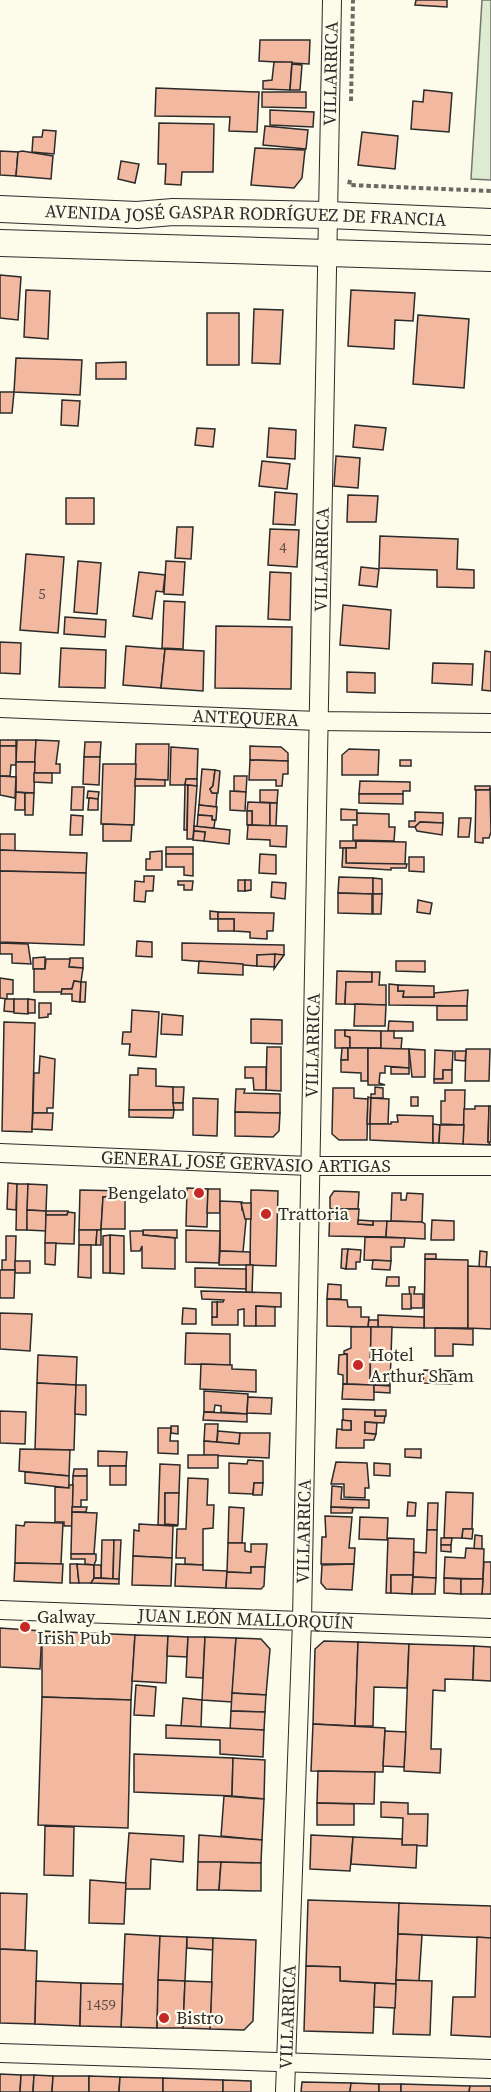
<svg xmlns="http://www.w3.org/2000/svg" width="491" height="2092" viewBox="0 0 491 2092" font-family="'Source Serif 4',serif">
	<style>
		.green { fill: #deebd1; stroke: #74746e; stroke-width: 1.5 }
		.building { fill: #f2b8a0; stroke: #2b2b2b; stroke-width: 1.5 }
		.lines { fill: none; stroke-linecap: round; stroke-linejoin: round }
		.street-casing { stroke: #2b2b2b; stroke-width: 20 }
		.secondary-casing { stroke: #2b2b2b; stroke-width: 28 }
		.path { stroke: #6a6964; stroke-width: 4; stroke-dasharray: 4.5 3; stroke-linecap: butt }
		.street { stroke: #fdfbea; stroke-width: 18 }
		.secondary { stroke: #fdfbea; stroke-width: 26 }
		.poi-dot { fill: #c62828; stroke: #fdfbea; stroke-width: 2 }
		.labels { text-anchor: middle; stroke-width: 4.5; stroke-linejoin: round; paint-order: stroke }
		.number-label { font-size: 15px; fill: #5d4e48 }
		.street-label { font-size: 18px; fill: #2b2b2b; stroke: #fdfbea }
		.poi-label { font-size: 18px; fill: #2b2b2b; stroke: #fdfbea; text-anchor: start }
	</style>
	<rect width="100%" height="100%" fill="#fdfbea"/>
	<path class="green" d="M482,0H491V180L471,179Z"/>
	<g class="building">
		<path d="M416,0H447V7L415,5Z"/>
		<path d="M260,40H310L309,64L259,61Z"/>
		<path d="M274,62H292L290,90L263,89V81L272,80Z"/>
		<path d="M292,64L302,65L300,90H290Z"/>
		<path d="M156,88L259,92L257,132L229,131L230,117L155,116Z"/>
		<path d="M424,90L452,93L449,132L411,129L413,101L423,102Z"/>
		<path d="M262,92H306V108L262,107Z"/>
		<path d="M270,110L314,112L313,127L270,125Z"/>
		<path d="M159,123L214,124L213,172H182L181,185L165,184L166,164H158Z"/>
		<path d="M265,126L308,130L306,149L263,145Z"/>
		<path d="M43,130L56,131L54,154L32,152L33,137H42Z"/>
		<path d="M362,132L398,136L395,169L358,165Z"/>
		<path d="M255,148L305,150L302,178L294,188L251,185Z"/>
		<path d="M0,151L18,152L16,176L0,175Z"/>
		<path d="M22,151L53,156L51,179L16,176L18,152Z"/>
		<path d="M121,161L139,164L135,183L118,179Z"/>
		<path d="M0,275L21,277L18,320L0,318Z"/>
		<path d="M26,290L50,291L48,339L24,337Z"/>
		<path d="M351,290L415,293L413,321L395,320L394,349L348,346Z"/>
		<path d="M254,309L283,310L280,364L252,363Z"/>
		<rect x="207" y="313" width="32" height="52"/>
		<path d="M418,315L469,319L464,388L413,384Z"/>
		<path d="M16,358L82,360L80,395L14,392Z"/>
		<path d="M126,362V379H96V363Z"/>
		<path d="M0,392H14L12,413H0Z"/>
		<path d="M62,400L80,401L78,426L61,425Z"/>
		<path d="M355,425L386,428L383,450L353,447Z"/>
		<path d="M197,428L215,429L213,447L195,445Z"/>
		<path d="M269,428L296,430L295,459L267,457Z"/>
		<path d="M336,456L360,458L358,488L334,486Z"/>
		<path d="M262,461L290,464L287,489L259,486Z"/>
		<path d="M275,492L297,494L295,525L273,524Z"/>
		<path d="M348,495L378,496L376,522H347Z"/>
		<rect x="66" y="498" width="28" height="26"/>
		<path d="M177,527H193L191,559L175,558Z"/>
		<path d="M270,529L299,530L297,567L268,565Z"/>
		<path d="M380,536L458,539L457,569L474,570V588L437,587V570L379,568Z"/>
		<path d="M26,554L64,557L58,633L20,630Z"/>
		<path d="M78,561L101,563L97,614L74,612Z"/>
		<path d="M166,561L185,562L183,595L164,594Z"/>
		<path d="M361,567L379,569L377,587L359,585Z"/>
		<path d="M139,572L165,575L163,592L156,591L152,619L133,616Z"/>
		<path d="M270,572L291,573L290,620L268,619Z"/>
		<path d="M164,601L185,602L183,649L162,648Z"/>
		<path d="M343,605L391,610L389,649L340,645Z"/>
		<path d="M65,617L106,620L105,637L64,634Z"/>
		<path d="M216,626L292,627L291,689L215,688Z"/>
		<path d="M0,642L21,643L20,674L0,673Z"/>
		<path d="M126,646L165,649L161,688L123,685Z"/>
		<path d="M61,648L106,650L105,688L59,687Z"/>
		<path d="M165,649L204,651L203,691L161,688Z"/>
		<path d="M485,651L491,652V691L482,690Z"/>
		<path d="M433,663L473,664L472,685L432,683Z"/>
		<path d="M347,672L375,673V693L347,692Z"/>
		<rect x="0" y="740" width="16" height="6"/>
		<path d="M17,740H36L35,762H16Z"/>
		<path d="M36,740L59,741L56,764H60V773H34Z"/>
		<path d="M85,742H101L100,757H84Z"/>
		<path d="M136,744H169L168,780L135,779Z"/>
		<path d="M0,746H16V765H11L10,776H0Z"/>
		<path d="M250,746L281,747L288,753V761L250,760Z"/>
		<path d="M171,747L198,749L197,779H186L185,785H170Z"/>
		<path d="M349,749L379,750L378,775H342V755Z"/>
		<path d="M84,757H100L99,785L83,784Z"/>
		<path d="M250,760L288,761V774H283L282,786H276V780H249Z"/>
		<rect x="400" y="760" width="11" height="6"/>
		<path d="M16,762H35L34,793L16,792Z"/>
		<path d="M103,764H136L134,825L101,824Z"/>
		<path d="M202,769L215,770L213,786L210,789L212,793H217L216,807L199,805Z"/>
		<path d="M215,770L220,771L218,793H212L210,789L213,786Z"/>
		<path d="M34,773H52V783L34,782Z"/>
		<path d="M0,776L16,777L15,798L0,795Z"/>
		<path d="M234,776H247L246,792L234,791Z"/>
		<path d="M135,779L165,780V786H135Z"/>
		<path d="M186,779H197V786L185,785Z"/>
		<path d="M360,781L410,782V791H403V794H359Z"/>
		<path d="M185,785H188L187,830H184Z"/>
		<path d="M188,785L197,786L193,839H187Z"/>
		<rect x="475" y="786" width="15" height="4"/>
		<path d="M72,787H84L83,810H71Z"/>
		<path d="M490,788L491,832L489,838H483V843L475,842L476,790H490Z"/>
		<path d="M260,790H278L277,803L260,802Z"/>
		<path d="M88,791L99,792L98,799L87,798Z"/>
		<path d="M230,791L246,792L245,811L230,810Z"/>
		<path d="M16,792L25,793V810H15Z"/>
		<path d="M25,793H34L33,815H25Z"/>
		<path d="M359,794H403V804L359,803Z"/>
		<path d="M89,798L98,799V810H88Z"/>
		<path d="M248,802L270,803V826L252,825V811H247Z"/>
		<path d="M270,803H277L276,826H270Z"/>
		<path d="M199,805L217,807L216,820H212V816L198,815Z"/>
		<path d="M341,809L357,810V820H341Z"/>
		<rect x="247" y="811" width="5" height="14"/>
		<path d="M415,812L443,813V823L420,822L415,827H409V821H415Z"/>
		<path d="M357,813L389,814V827H395L394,841L353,840V825H357Z"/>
		<path d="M71,815L83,816L82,835H70Z"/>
		<path d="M198,815L212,816V820H215L214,828L197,827Z"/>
		<path d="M459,818H471L469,837H458Z"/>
		<path d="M420,822L443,823L442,835L417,831L415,827Z"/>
		<path d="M103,824L132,825L131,841H103Z"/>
		<path d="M248,825L287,826L286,847L270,846V840L247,839Z"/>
		<path d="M194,826L230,830L229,844L204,841L205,832L194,831Z"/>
		<path d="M194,831L205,832L204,841L193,840Z"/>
		<path d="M0,834H15V851L0,850Z"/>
		<rect x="340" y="841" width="16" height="7"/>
		<path d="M356,841L406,842L405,865L346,863V848H356Z"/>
		<rect x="166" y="847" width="27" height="7"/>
		<path d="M343,848H346V863L407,864L406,868H391V870L342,867Z"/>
		<path d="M0,850L87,853L86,873L0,871Z"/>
		<path d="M162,851V870H146V859H150V852Z"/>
		<path d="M166,854H193V876L184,875V867H166Z"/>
		<path d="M260,854L276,855V874L259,873Z"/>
		<path d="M409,857H424V872L409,871Z"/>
		<path d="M0,871L86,873L84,945L0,942Z"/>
		<path d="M144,876H154L153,891H146L145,902L134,901L135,881L144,882Z"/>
		<path d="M339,877L373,878V894L338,893Z"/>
		<path d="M373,878L382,879V894H373Z"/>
		<rect x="238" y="880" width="7" height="11"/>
		<path d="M245,880H251V890L245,891Z"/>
		<path d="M178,881H193L192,890H184V885H178Z"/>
		<path d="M272,882L286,883L285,899L271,897Z"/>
		<path d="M338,893L372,894V914L338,913Z"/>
		<path d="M373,894H382L381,914H373Z"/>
		<path d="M418,900L432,903L430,914L417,912Z"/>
		<path d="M210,911L218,912V919H210Z"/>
		<path d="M218,912L274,913L273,931H267V939L250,938V932L234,931V919H218Z"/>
		<rect x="218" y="919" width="16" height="12"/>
		<path d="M137,941L152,942V957L136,956Z"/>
		<path d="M0,943L28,944L31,964L12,963V954H0Z"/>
		<path d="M182,943L284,945V955H257V966L182,960Z"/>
		<path d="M275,954V967L257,966V955Z"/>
		<path d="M275,954L284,955L274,969Z"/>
		<path d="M45,957V969H33V958Z"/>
		<path d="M70,958H83V968L69,967Z"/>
		<path d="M46,959H70L69,967L83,968L81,982L74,981L72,989H62V992H34V969H45Z"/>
		<path d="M199,961L243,964V975L198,973Z"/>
		<path d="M396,961H425V972L396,971Z"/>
		<path d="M337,971L372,972V982H346L345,1004H336Z"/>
		<path d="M372,972H380L379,985H386V1005L345,1004L346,982H372Z"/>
		<path d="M0,978L13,980V994H7V999L0,998Z"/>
		<path d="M74,981L81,982L80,1002L72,1001V994H61L62,989H72Z"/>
		<path d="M81,982H86L85,1002H80Z"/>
		<path d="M389,984L398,985V991H404L403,997H434V993L468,990L467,1006L389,1005Z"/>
		<path d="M398,985L434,986V997H403L404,991H398Z"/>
		<path d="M5,999H14V1012L4,1011Z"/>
		<path d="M14,999H28V1014L14,1013Z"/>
		<path d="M28,999L35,1000V1013H28Z"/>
		<path d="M39,1003H51V1014H48V1017L39,1018Z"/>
		<path d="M355,1004L386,1005L385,1026H354Z"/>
		<rect x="437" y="1006" width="30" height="14"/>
		<path d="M132,1010L159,1012L156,1057L129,1055L130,1044H122L123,1032H131Z"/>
		<path d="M162,1014L183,1016L182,1035L161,1034Z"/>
		<path d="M251,1019L282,1020V1044L251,1043Z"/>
		<path d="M389,1021L413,1022V1031H388Z"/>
		<path d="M4,1022L35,1023L32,1132L2,1131Z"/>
		<path d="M335,1030H345V1036L350,1037V1048H335Z"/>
		<path d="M345,1030L381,1031V1048H350V1037L345,1036Z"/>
		<path d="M381,1031H394V1038H402L401,1049H381Z"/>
		<path d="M267,1047H281V1091L266,1090Z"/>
		<path d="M342,1048H348V1060H341Z"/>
		<path d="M348,1048H368V1081H361V1073L341,1072V1060H348Z"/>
		<path d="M368,1048L409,1049V1068L385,1066V1073H380L379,1083L385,1085H368Z"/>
		<path d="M409,1049L425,1050V1077H412Z"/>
		<path d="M466,1049H490L489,1081H465Z"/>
		<path d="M435,1050L453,1051L452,1070H443V1079H434Z"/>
		<path d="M455,1051H466L465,1061L455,1060Z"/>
		<path d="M40,1056L55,1059L53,1108H47V1113H33L34,1073H39Z"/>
		<path d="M245,1067H266V1090H254L253,1078H245Z"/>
		<path d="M391,1067L409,1068V1074H391Z"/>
		<path d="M138,1068L156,1069V1086L173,1087L174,1110H129L130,1075H138Z"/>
		<path d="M443,1070H452V1083H434V1079H443Z"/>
		<path d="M173,1087H184L183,1103H173Z"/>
		<path d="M375,1087L383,1088V1098H371V1094H375Z"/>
		<path d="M333,1088H354V1098L368,1099L367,1140H339L332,1134Z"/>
		<path d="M236,1089H245L244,1093L280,1094V1113L235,1112Z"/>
		<path d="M445,1090H465L464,1125L441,1124V1101H445Z"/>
		<path d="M368,1097L371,1098L370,1124H367Z"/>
		<rect x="411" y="1097" width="7" height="9"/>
		<path d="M193,1098L218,1099L217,1136L193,1135Z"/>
		<path d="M371,1098L389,1099L388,1124H370Z"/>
		<path d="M173,1103H183V1110H174Z"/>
		<path d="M475,1106H489L488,1142L491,1145L463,1144L464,1109H475Z"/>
		<path d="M489,1106H491V1142H488Z"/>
		<path d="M129,1110H174L173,1118L129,1117Z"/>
		<path d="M235,1112L280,1113L279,1131L273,1137L235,1136Z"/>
		<path d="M33,1113H53L52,1130L32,1129Z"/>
		<path d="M397,1115L433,1116V1143L370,1140V1124H391V1122H398Z"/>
		<path d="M433,1124L440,1125L439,1143H433Z"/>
		<path d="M440,1125H464L463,1144L439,1143Z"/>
		<path d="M8,1183L17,1184L16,1210L7,1209Z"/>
		<path d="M17,1184H28L27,1230H16Z"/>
		<path d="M28,1184L47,1185L46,1211L27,1210Z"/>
		<path d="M187,1188L208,1189L207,1227L186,1226Z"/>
		<path d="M208,1189H220V1213H207Z"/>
		<path d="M80,1190L125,1191V1197H103L101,1230H79Z"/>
		<path d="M251,1190L278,1191L276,1266L250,1265Z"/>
		<path d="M334,1191L359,1192L358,1209H330V1197Z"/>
		<path d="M392,1193H401V1200H406L407,1193L423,1194L422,1222L391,1221Z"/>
		<path d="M103,1197H125V1229H101Z"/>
		<path d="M220,1201L242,1202V1210H247L243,1252L220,1251Z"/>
		<path d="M241,1203H251V1219H245Z"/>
		<path d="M330,1209H359L358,1224L373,1225V1221H387L386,1237L329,1236Z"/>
		<path d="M27,1210L46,1211V1231L27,1230Z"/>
		<path d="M46,1211H68L67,1215H46Z"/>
		<path d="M68,1212L75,1213L74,1244L45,1243L46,1215H67Z"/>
		<path d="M358,1220L373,1221V1225L358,1224Z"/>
		<path d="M432,1220L454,1221V1240H431Z"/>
		<path d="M387,1221L422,1222L425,1224V1239L386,1237Z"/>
		<path d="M79,1230H97L96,1245H79Z"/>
		<path d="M97,1230H101V1245H96Z"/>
		<path d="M143,1230H177V1238L143,1235Z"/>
		<path d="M186,1230L220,1231L219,1263L186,1262Z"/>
		<path d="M130,1231H143V1235L175,1238V1269L142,1268V1246L140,1251H131Z"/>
		<path d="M110,1235L124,1236V1274L110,1273Z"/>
		<path d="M110,1235V1273H103V1236Z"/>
		<path d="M6,1236H16L15,1270H2V1260H6Z"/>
		<path d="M365,1237L405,1238L404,1247H391V1261L364,1260Z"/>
		<path d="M45,1243H56L55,1265L45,1264Z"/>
		<path d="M79,1245H91V1278L78,1277Z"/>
		<path d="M342,1249H348L346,1269L341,1268Z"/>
		<path d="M348,1249L361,1250L360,1262H356V1269H346Z"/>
		<path d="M220,1251L250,1252V1265H219Z"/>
		<path d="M480,1251L487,1252L486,1267H479Z"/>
		<rect x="425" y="1254" width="11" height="5"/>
		<path d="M425,1259L468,1260V1328H424Z"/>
		<path d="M373,1260L391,1261L390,1270L372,1269Z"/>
		<rect x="15" y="1261" width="15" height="12"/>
		<path d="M246,1265H253L252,1293L246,1292Z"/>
		<path d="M468,1266L491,1267V1329L468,1328Z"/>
		<path d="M195,1268L246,1269V1289L195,1287Z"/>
		<path d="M0,1270H15L14,1298H0Z"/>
		<path d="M387,1277H399V1286H386Z"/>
		<path d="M328,1284L341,1285V1299H327Z"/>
		<path d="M409,1287H415L414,1294H423V1308H411Z"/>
		<path d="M201,1291L281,1293V1307L256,1306V1326H244V1309L238,1310V1325H212V1317H217V1302H223L224,1300L202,1299Z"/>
		<rect x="402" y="1294" width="9" height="15"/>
		<path d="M327,1299L347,1300L348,1307H361V1317H369L368,1327L327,1326Z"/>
		<rect x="212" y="1302" width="5" height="15"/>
		<path d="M256,1306L275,1307V1326H256Z"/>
		<path d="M183,1308L196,1309V1324H182Z"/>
		<path d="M0,1313L32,1314L30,1351L0,1349Z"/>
		<path d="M378,1315L424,1317V1328L378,1327Z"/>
		<path d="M369,1320H378V1327H368Z"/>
		<path d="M351,1327H371L370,1385L347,1384V1354H344V1351L351,1348Z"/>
		<path d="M371,1327H392L390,1385H370Z"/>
		<path d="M435,1328L473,1329V1345L453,1344V1356H435Z"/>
		<path d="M186,1333L230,1334V1365L185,1364Z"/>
		<path d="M347,1354V1384H343V1375L338,1374L339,1355Z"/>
		<path d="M38,1355L77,1357L76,1385L37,1383Z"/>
		<path d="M201,1364L232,1365V1369L256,1370V1392L200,1389Z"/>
		<path d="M424,1370L453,1371L452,1384L423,1383Z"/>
		<path d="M37,1383L76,1385L74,1450L35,1449Z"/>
		<path d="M343,1384L374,1385V1400L342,1399Z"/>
		<path d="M76,1385H86V1415L75,1414Z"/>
		<path d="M374,1385L390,1386V1393L374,1392Z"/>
		<path d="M204,1391L248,1394L247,1414L221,1412V1406L215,1405L214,1412H204Z"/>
		<path d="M248,1397L272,1398L271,1414L247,1413Z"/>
		<path d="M343,1409L375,1410V1416H385L384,1423L365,1422V1433L376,1434L374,1440H364V1448H336L337,1429L351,1430V1421H343Z"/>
		<rect x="375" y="1410" width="11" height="6"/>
		<path d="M0,1411L26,1412L25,1444L0,1443Z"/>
		<path d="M204,1412L247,1414V1422L203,1420Z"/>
		<path d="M342,1420L351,1421V1430H342Z"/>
		<path d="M365,1422L377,1423L376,1434L365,1433Z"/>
		<path d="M205,1424H218L217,1442L204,1441Z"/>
		<path d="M171,1426H178V1434L171,1433Z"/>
		<path d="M158,1428H171L170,1441H178V1454L158,1453Z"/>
		<path d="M218,1431L240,1433L239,1444L217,1442Z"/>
		<path d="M240,1433H270L269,1458L204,1455V1441L239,1444Z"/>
		<path d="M20,1449L70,1450L69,1476L19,1471Z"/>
		<path d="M405,1449H421V1458L405,1457Z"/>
		<path d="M98,1451L127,1452L126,1466H98Z"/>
		<rect x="188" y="1455" width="30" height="13"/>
		<path d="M248,1460L263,1461V1483H254L253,1494L229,1493V1463L247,1464Z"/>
		<path d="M336,1462L367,1463L369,1488H365V1498L344,1497V1484H331Z"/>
		<path d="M374,1463L390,1464V1476L374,1475Z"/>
		<path d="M160,1464L180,1465L179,1493H165V1524L178,1526L158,1525Z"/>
		<rect x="110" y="1466" width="16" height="19"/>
		<path d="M74,1469H87V1476H73Z"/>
		<path d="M25,1472L69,1476V1488L25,1483Z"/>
		<path d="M73,1476H87V1500H81V1507H72Z"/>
		<path d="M188,1478L208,1479L207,1505H214L213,1528L203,1529V1565L185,1564V1558H176L177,1529H186Z"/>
		<path d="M254,1483H263L262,1495H253Z"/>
		<path d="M69,1485H73L72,1526H64V1522H55V1487L69,1488Z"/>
		<path d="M332,1486L342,1487L341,1499L369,1500V1508L331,1507Z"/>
		<path d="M446,1492L473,1493L472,1529H463L462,1538H444Z"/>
		<path d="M165,1493H179L178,1525L165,1524Z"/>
		<path d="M408,1502L416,1503L415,1516H407Z"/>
		<path d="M428,1503H438L437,1530H427Z"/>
		<path d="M72,1507H87L86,1512H72Z"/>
		<path d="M229,1507L244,1508L242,1543H228Z"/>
		<path d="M331,1507L353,1508L352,1513H331Z"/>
		<path d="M72,1512L97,1513L94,1554H71Z"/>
		<path d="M325,1516L352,1517L349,1548H355L354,1564H321L322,1537H326Z"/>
		<path d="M360,1517L388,1518L387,1540L359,1539Z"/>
		<path d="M25,1522L63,1523L61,1564L15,1563L16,1525L24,1526Z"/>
		<path d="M139,1524L173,1526L172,1558L133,1556L134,1530L139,1531Z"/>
		<path d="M463,1529H473L472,1539L462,1538Z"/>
		<path d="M427,1530H437L436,1578L413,1577L414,1552L426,1553Z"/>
		<path d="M475,1535L482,1536V1549H474Z"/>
		<path d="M388,1538L414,1539L413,1575H391V1593H386Z"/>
		<path d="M441,1538H452L451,1545H441Z"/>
		<path d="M102,1540H114L113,1579L101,1578Z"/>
		<path d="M114,1540H121L119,1579H113Z"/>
		<path d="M228,1543H245V1551L251,1552V1544H267L265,1567H251V1573L227,1572Z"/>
		<path d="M441,1545H451V1552L441,1551Z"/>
		<path d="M466,1548L484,1549L483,1579L444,1578L445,1557L465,1558Z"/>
		<path d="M71,1554H96V1560L94,1565L85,1564V1559H71Z"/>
		<path d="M133,1556L172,1558L171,1586L132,1585Z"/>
		<path d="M484,1562H491V1594H482Z"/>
		<path d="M15,1563L63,1564L62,1583L14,1581Z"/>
		<path d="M70,1564H77L79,1583H70Z"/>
		<path d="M77,1564L94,1565V1579L91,1583H79Z"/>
		<path d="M176,1564L203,1565V1570L227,1571L226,1588L175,1586Z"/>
		<path d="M354,1564L352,1590L326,1589L321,1583L322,1565Z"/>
		<rect x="94" y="1565" width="7" height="13"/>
		<path d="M251,1567H265L264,1586L261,1589L226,1588L227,1572L251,1573Z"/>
		<path d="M391,1575H413L412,1594L391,1593Z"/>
		<path d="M413,1577L436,1578L435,1594H412Z"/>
		<path d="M94,1578L119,1579V1584L91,1583Z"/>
		<path d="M444,1578L461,1579V1594L444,1593Z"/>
		<path d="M461,1579H483L482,1594H461Z"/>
		<path d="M0,1628L42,1631L40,1669L0,1667Z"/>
		<path d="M42,1631L135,1635L131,1700L42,1697Z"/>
		<path d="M135,1635L168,1636L166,1683L132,1681Z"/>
		<path d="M168,1636L188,1637L187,1657L167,1656Z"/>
		<path d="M188,1637H205L203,1678L186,1677Z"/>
		<path d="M205,1637L236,1638L232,1702L202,1700Z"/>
		<path d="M236,1638L261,1639L270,1649L266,1695L232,1693Z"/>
		<path d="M324,1641L358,1642L355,1726L313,1724L315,1649Z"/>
		<path d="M358,1642L409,1644L407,1688L374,1687L373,1726H355Z"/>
		<path d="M409,1644L474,1646L473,1680L445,1679V1691L433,1690L431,1749H441L440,1773L404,1771Z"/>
		<path d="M474,1646L491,1647V1681L473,1680Z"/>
		<path d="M136,1685L156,1687L154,1716L134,1715Z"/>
		<path d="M232,1693L266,1695L265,1712L231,1711Z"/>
		<path d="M42,1697L131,1700L128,1828L38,1825Z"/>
		<path d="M183,1698L202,1700L201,1727L181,1726Z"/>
		<path d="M231,1711L265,1712L264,1730H230Z"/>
		<path d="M313,1724L385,1728L383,1772L311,1771Z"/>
		<path d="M166,1725L264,1730L263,1757L220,1754V1740L166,1738Z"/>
		<path d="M385,1731L406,1732L404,1767L383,1766Z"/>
		<path d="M134,1754L233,1758L232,1796L134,1792Z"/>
		<path d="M233,1758L265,1760L264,1799L232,1796Z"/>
		<path d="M318,1771L375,1772L374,1804L317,1803Z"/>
		<path d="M224,1796L264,1799L262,1840L221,1836Z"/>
		<path d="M381,1802L408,1803V1814H428L427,1846L402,1845L403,1818L381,1817Z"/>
		<path d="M317,1803L354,1804V1825H317Z"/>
		<path d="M45,1826L74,1827L73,1876L44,1875Z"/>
		<path d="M129,1833L184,1836L183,1862L151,1859L150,1889H125Z"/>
		<path d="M199,1835L262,1840L261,1863L198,1862Z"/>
		<path d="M311,1835L353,1837L350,1871L310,1869Z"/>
		<path d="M353,1837L402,1839V1845H417L416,1868L351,1864Z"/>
		<path d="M198,1862H221L219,1890H197Z"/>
		<path d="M221,1862L261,1863V1891L219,1890Z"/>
		<path d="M90,1880L126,1883L124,1924L89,1923Z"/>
		<path d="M0,1893L27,1894L25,1950L0,1949Z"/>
		<path d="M308,1900L399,1903L396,1984L340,1981V1967L306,1966Z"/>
		<path d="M399,1903L491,1906V1938L398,1934Z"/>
		<path d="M125,1934L160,1936L157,2028L121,2027Z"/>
		<path d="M398,1934L422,1935L419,1981L396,1980Z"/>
		<path d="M160,1936L187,1937L185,1981L158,1980Z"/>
		<path d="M187,1937L213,1938V1950L187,1948Z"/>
		<path d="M477,1937L491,1938V2037L451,2035L453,1997H475Z"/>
		<path d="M213,1938L256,1940L253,2021L244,2030L210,2029Z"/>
		<path d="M0,1949L37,1951L35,2024L0,2023Z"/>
		<path d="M306,1966L340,1967V1981L375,1983L373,2033L304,2031Z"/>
		<path d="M158,1980L185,1981L183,2028H157Z"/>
		<path d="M396,1980L432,1981L430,2035L393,2034Z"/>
		<path d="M36,1981L81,1983L80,2026L35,2024Z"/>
		<path d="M185,1981L212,1982L210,2029L183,2028Z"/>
		<path d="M81,1983L123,1984L121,2027L80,2026Z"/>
		<path d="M375,1983L396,1984L395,2008L374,2007Z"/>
		<path d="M0,2074L21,2075L20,2092H0Z"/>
		<path d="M21,2075H34L33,2092H20Z"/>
		<path d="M34,2075L53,2076L52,2092H33Z"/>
		<path d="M53,2076H89V2092H52Z"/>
		<path d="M89,2076L120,2077L119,2092H89Z"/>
		<path d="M120,2077L163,2078V2092H119Z"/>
		<path d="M163,2078L223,2080V2092H163Z"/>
		<path d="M223,2080L251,2081V2092H223Z"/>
		<path d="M302,2082L351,2083L350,2092H301Z"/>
		<path d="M351,2083L379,2084V2092H350Z"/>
		<rect x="379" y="2084" width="22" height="8"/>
		<path d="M401,2084L470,2086L469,2092H401Z"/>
		<path d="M470,2086H491V2092H469Z"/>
	</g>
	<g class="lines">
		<g class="street-casing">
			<g id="street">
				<path id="s1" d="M0,708L318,721L491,723"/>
				<path id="s2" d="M0,1153L310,1166H491"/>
				<path id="s3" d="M0,1610L491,1628"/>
				<path d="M0,2053L491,2069"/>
				<path id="s4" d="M285,2092L302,1621L332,0"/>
			</g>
		</g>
		<g class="secondary-casing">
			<g id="secondary">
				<path id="s5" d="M0,209L137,215L173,212L328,215L491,222"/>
				<path d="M0,243L491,258"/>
			</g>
		</g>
		<g class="path">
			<path d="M351,101L353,0"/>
			<path d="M350,180L349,185L491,191"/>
		</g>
		<use href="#street" class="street"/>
		<use href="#secondary" class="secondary"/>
	</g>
	<g class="poi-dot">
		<circle cx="199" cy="1193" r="6"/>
		<circle cx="266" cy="1214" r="6"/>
		<circle cx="358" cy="1365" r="6"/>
		<circle cx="25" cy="1627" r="6"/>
		<circle cx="164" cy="2018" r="6"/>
	</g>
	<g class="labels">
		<g class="number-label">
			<text x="283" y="553">4</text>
			<text x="42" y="599">5</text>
			<text x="101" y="2010">1459</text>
		</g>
		<g class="street-label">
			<text dy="6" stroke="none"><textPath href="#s4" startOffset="2019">VILLARRICA</textPath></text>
			<text dy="6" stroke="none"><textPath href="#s5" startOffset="246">AVENIDA JOSÉ GASPAR RODRÍGUEZ DE FRANCIA</textPath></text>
			<text dy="6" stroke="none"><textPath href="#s4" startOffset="1533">VILLARRICA</textPath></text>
			<text dy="6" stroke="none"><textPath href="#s1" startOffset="246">ANTEQUERA</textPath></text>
			<text dy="6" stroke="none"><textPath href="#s4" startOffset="1047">VILLARRICA</textPath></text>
			<text dy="6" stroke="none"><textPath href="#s2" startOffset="246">GENERAL JOSÉ GERVASIO ARTIGAS</textPath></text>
			<text dy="6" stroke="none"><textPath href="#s4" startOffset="561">VILLARRICA</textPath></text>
			<text dy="6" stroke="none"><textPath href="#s3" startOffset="246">JUAN LEÓN MALLORQUÍN</textPath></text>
			<text dy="6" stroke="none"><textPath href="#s4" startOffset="75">VILLARRICA</textPath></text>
		</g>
		<g class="poi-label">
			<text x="187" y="1199" text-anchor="end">Bengelato</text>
			<text x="278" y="1220">Trattoria</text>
			<text x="370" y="1361">Hotel<tspan x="370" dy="21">Arthur Sham</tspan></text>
			<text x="37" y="1623">Galway<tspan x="37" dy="21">Irish Pub</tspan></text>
			<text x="176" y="2024">Bistro</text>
		</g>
	</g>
</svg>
